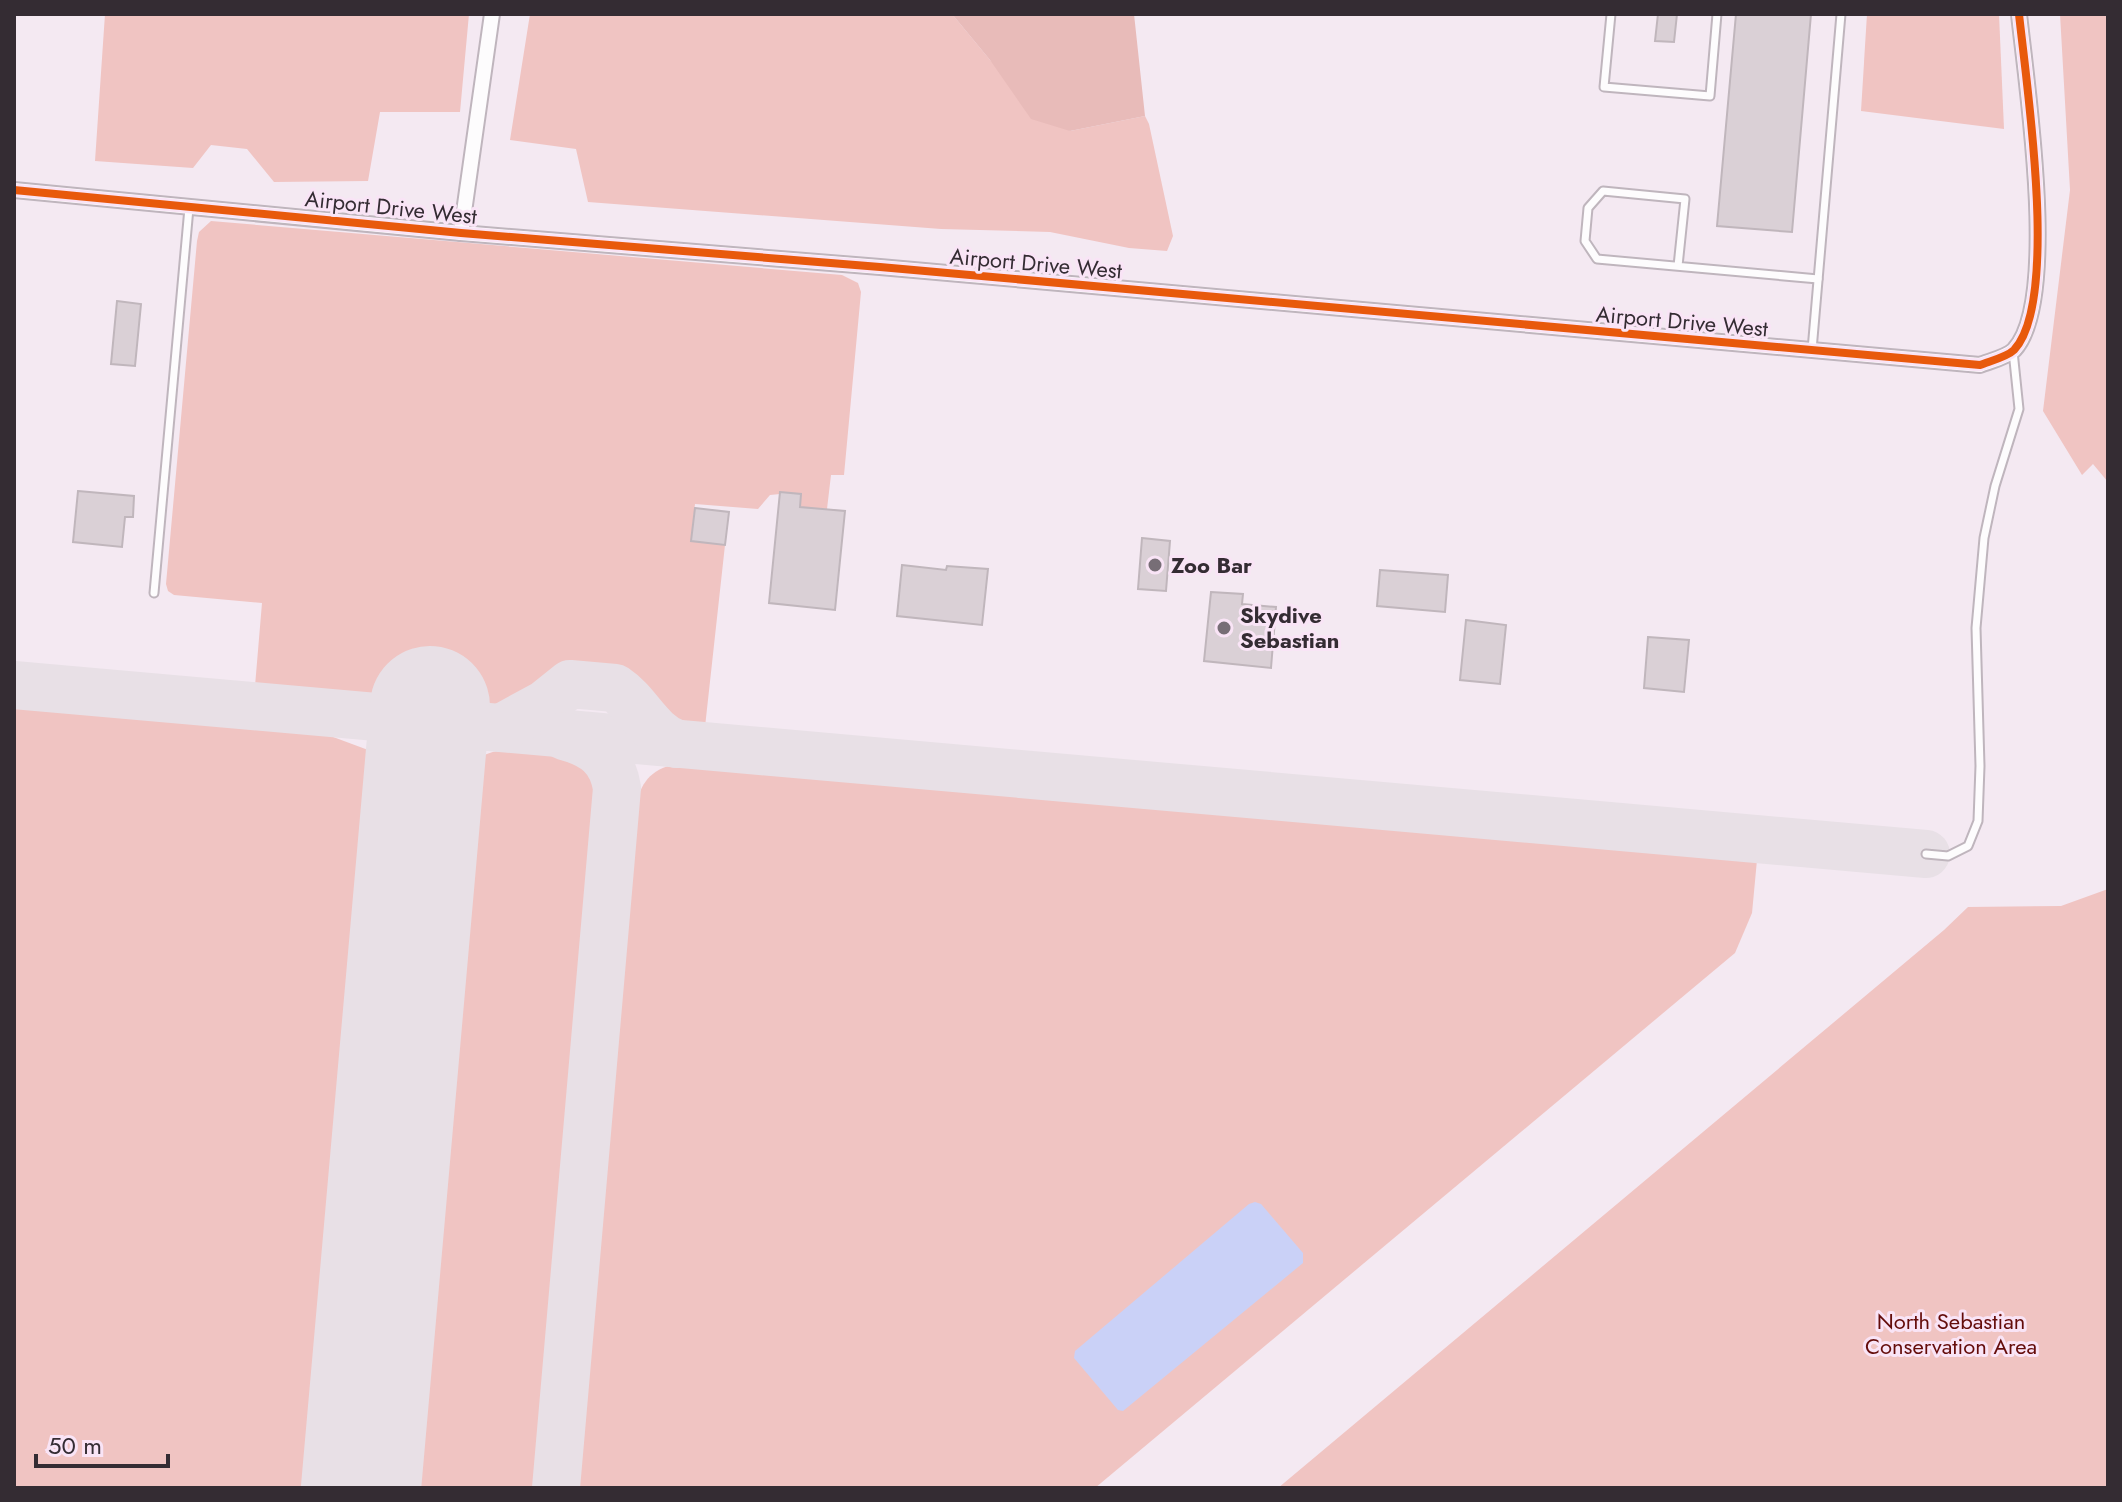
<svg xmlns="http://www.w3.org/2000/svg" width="2122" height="1502" viewBox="0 0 2122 1502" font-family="Jost,sans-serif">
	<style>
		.green { fill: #f0c4c2 }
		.forest { fill: #e8bbb9 }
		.water { fill: #cad1f7 }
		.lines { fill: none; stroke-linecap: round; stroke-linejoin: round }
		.taxiway { stroke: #e8e0e6; stroke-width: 48 }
		.runway { stroke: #e8e0e6; stroke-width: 120 }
		.building { fill: #dad0d6; stroke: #c0b6bc; stroke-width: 2 }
		.service-casing { stroke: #bfb5bd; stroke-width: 11 }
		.minor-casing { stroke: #bfb5bd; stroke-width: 18 }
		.service { stroke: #fdfcfd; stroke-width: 7 }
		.minor { stroke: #fdfcfd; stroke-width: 14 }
		.cycleway-casing { stroke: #f9e4f6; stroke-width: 13 }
		.cycleway { stroke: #e8590c; stroke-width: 8 }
		.poi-dot { fill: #776e76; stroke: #f9e4f6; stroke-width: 3 }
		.labels { text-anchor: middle; stroke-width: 6; stroke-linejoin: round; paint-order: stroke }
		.street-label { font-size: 22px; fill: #342c33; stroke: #f9e4f6 }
		.poi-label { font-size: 22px; font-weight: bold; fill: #342c33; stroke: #f9e4f6; text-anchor: start }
		.park-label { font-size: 22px; fill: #640c0a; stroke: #f9e4f6 }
	</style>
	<rect width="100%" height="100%" fill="#f4e9f2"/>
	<g class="green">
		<path d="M105,14H469L460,112H380L368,181L274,182L247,149L211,145L193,168L95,161Z"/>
		<path d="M530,14H952L990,60L1070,131L1145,116L1149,124L1173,236L1167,251L1129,248L1050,232L941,229L588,202L576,149L510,140Z"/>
		<path d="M1867,14H1999L2004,129L1861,111Z"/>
		<path d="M2060,14H2108V482L2093,464L2082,475L2043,411L2070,190Z"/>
		<path d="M211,221L842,275L858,283L861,292L844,475H831L827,509L800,507L801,494L781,492L780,494L770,495L758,509L695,504L691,540L725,545L705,727L673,721L629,671L618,667L573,663L562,664L504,706L491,707L255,686L262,603L174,595L168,591L166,584L197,241L199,232Z"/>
		<path d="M14,704L317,731L387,757L390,765L326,1488H14Z"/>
		<path d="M502,750C546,753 595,745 599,802L537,1488H396L458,787C464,764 479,754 502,750Z"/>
		<path d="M671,765L1757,860L1752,913L1735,953L1095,1488H574L635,811C639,787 647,772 671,765Z"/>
		<path d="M2108,889V1488H1278L1944,930L1968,907L2061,906Z"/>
	</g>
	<path class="forest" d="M952,14H1134L1145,116L1070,131L1031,119L990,60Z"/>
	<path class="water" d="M1255,1202L1261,1204L1303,1253V1263L1123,1411L1118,1410L1074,1358L1075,1351L1249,1204Z"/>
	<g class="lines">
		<g class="taxiway">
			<path d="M14,685L1926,854"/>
			<path d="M501,728L545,704L570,684L615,688C639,704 648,733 677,744"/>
			<path d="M556,1488L617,788C612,757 594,744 564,736"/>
		</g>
		<path class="runway" d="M361,1488L430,706"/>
	</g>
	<g class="building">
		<path d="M1658,14H1677L1674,42L1655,41Z"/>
		<path d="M1736,14H1811L1792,232L1717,226Z"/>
		<path d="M117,301L141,304L135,366L111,364Z"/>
		<path d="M78,491L134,496L133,517H125L122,547L73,542Z"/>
		<path d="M780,492L801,494L800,507L845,511L835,610L769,603Z"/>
		<path d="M695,508L729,512L725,545L691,541Z"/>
		<path d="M1142,538L1170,541L1166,591L1138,589Z"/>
		<path d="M902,565L946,570L947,566L988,569L982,625L897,616Z"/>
		<path d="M1380,570L1448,575L1445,612L1377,606Z"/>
		<path d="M1211,592L1243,594L1242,604L1276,607L1271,668L1204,661Z"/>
		<path d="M1466,620L1506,625L1500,684L1460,680Z"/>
		<path d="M1648,637L1689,640L1684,692L1644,688Z"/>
	</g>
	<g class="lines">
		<g class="service-casing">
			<g id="service">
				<path d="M1611,14L1604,87L1710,96L1717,14"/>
				<path d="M1678,266L1685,199L1603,191L1588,208L1585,241L1597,259L1818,279"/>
				<path d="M1812,350L1841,14"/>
				<path d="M154,593L189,208"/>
				<path d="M1926,854L1948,856L1968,846L1978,821L1980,766L1976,628L1984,538L1995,486L2019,409L2013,351"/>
			</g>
		</g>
		<g class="minor-casing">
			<g id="minor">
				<path d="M14,190L461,233L880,267L1980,365C1990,361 2007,357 2014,350C2060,301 2026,82 2019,14"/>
				<path d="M461,233L492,14"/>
			</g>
		</g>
		<use href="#service" class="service"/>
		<use href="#minor" class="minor"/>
		<g class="cycleway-casing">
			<path id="cycleway" d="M14,190L461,233L880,267L1980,365C1990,361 2007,357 2014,350C2060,301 2026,82 2019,14"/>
		</g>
		<use href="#cycleway" class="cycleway"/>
	</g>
	<g class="poi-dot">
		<circle cx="1155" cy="565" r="8"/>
		<circle cx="1224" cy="628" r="8"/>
	</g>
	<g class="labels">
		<g class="street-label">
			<text transform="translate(391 207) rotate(6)" y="8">Airport Drive West</text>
			<text transform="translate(1036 263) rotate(5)" y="8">Airport Drive West</text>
			<text transform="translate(1682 321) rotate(5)" y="8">Airport Drive West</text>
		</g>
		<g class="poi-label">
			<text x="1171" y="573">Zoo Bar</text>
			<text x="1240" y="623">Skydive<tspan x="1240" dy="25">Sebastian</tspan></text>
		</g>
		<g class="park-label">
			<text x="1951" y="1329">North Sebastian<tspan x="1951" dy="25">Conservation Area</tspan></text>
		</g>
	</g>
	<rect width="2122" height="1502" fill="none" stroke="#342c33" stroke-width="32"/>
	<path d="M36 1454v12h132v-12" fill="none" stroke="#342c33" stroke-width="4"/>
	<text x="48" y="1454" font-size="24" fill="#342c33" stroke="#f9e4f6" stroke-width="6" paint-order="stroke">50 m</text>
</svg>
